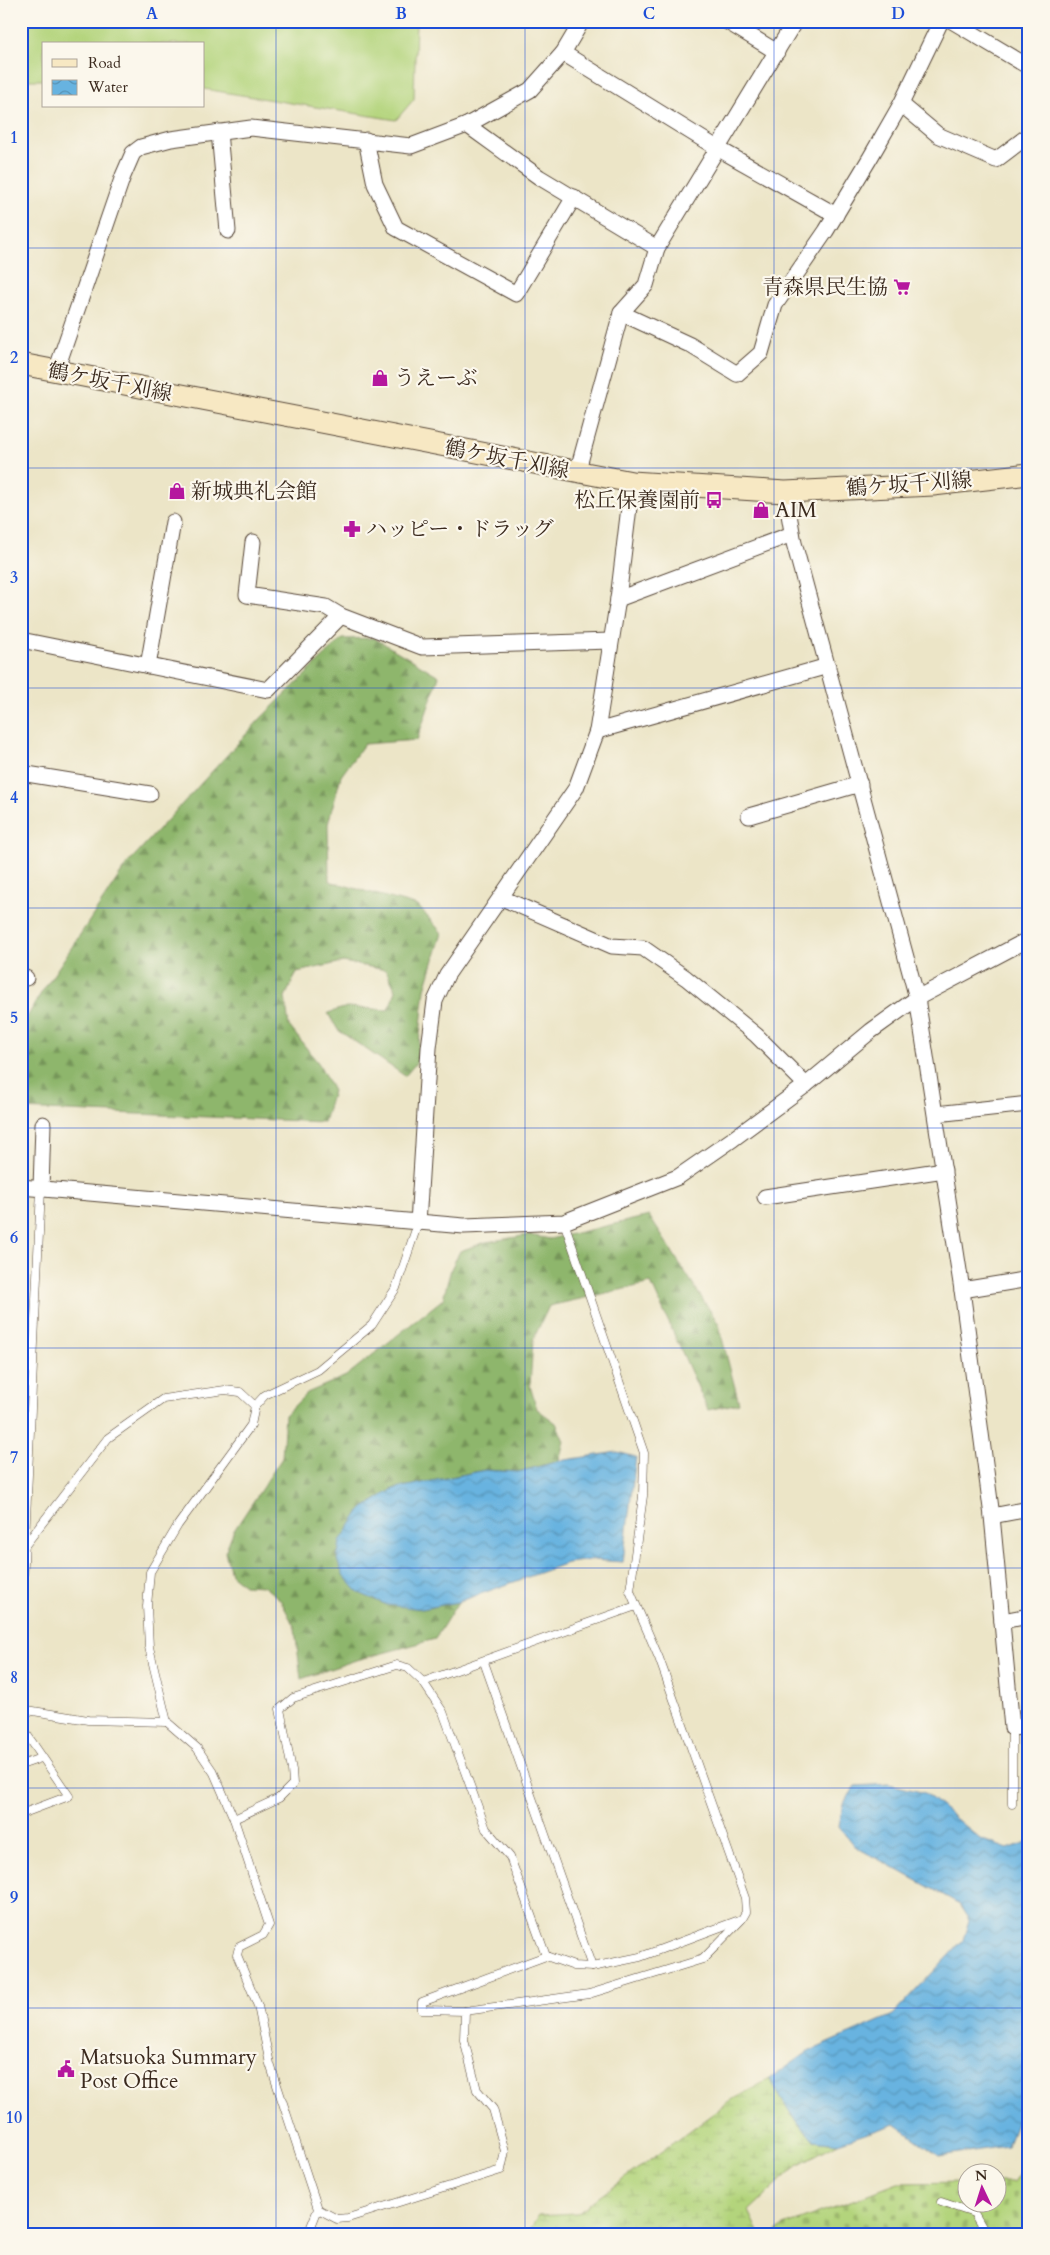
<svg xmlns="http://www.w3.org/2000/svg" width="1050" height="2255" viewBox="0 0 1050 2255" font-family="Cardo,'Noto Serif JP',serif">
	<style>
		.forest { fill: url(#forest-firs); stroke: #647045 }
		.wetland { fill: url(#wetland-marsh); stroke: #777f4d }
		.cemetery { fill: url(#cemetery-stones); stroke: #777f4d }
		.pitch { fill: #b3d47c; stroke: #777f4d }
		.water { fill: url(#water-waves); stroke: #516e7f }
		.lines { fill: none; stroke-linecap: round; stroke-linejoin: round }
		.service-casing { stroke: #564637; stroke-width: 9 }
		.minor-casing { stroke: #564637; stroke-width: 17 }
		.secondary-casing { stroke: #564637; stroke-width: 23 }
		.service { stroke: #fff; stroke-width: 8 }
		.minor { stroke: #fff; stroke-width: 15 }
		.secondary { stroke: #f7e8c3; stroke-width: 21 }
		.grid { fill: none; stroke: #1d4ed8; stroke-width: 1; stroke-opacity: 0.55 }
		.labels { text-anchor: middle; stroke-width: 4.5; stroke-linejoin: round; paint-order: stroke }
		.poi-label { font-size: 21px; fill: #3b2a1e; stroke: #fbf7ec; text-anchor: start }
		.street-label { font-size: 21px; fill: #3b2a1e; stroke: #fbf7ec }
		.neatline { fill: none; stroke: #1d4ed8; stroke-width: 2 }
		.grid-label { font-size: 16px; text-anchor: middle; font-weight: bold; fill: #1d4ed8 }
	</style>
	<defs>
		<pattern id="forest-firs" width="22" height="20" patternUnits="userSpaceOnUse" patternTransform="scale(1.25)"><rect width="22" height="20" fill="#8eb66c"/><path d="M5 1l3.5 6h-7zM16 11l3.5 6h-7z" fill="#759458"/></pattern>
		<pattern id="wetland-marsh" width="20" height="14" patternUnits="userSpaceOnUse" patternTransform="scale(1.25)"><rect width="20" height="14" fill="#b3d47c"/><path d="M1 5h8M5 5V1M11 12h8M15 12V8" fill="none" stroke="#9bb66b"/></pattern>
		<pattern id="cemetery-stones" width="16" height="16" patternUnits="userSpaceOnUse" patternTransform="scale(1.25)"><rect width="16" height="16" fill="#b3d47c"/><path d="M2 7V4a2 2 0 0 1 4 0v3zM10 15v-3a2 2 0 0 1 4 0v3z" fill="#9bb66b"/></pattern>
		<pattern id="water-waves" width="16" height="10" patternUnits="userSpaceOnUse" patternTransform="scale(1.25)"><rect width="16" height="10" fill="#67b3e0"/><path d="M0 5q4-4 8 0t8 0" fill="none" stroke="#5692b5"/></pattern>
	</defs>
	<rect width="100%" height="100%" fill="#fbf7ec"/>
	<filter id="ink" filterUnits="userSpaceOnUse"><feTurbulence type="fractalNoise" baseFrequency=".02" numOctaves="2"/><feDisplacementMap in="SourceGraphic" scale="10" xChannelSelector="R" yChannelSelector="G"/><feConvolveMatrix kernelMatrix="1 2 1 2 8 2 1 2 1" color-interpolation-filters="sRGB"/></filter>
	<filter id="wash" filterUnits="userSpaceOnUse"><feTurbulence type="fractalNoise" baseFrequency=".0096" numOctaves="4" result="noise"/><feDisplacementMap in="SourceGraphic" scale="20" xChannelSelector="R" yChannelSelector="G"/><feGaussianBlur stdDeviation="1.12" result="paint"/><feColorMatrix in="noise" values="0 0 0 0 0 0 0 0 0 0 0 0 0 0 0 0 0 1.4 0 .05"/><feComposite in="paint" operator="in"/></filter>
	<g filter="url(#wash)">
		<rect width="100%" height="100%" fill="#ece5c7"/>
		<g class="forest">
			<path d="M374,638L439,676L417,740L364,744L341,776L328,824L329,881L418,906L442,933L425,989L417,1062L405,1076L338,1030L328,1013L347,1007L388,1010L396,991L386,970L343,962L297,972L285,997L289,1026L319,1064L333,1091L324,1122L21,1109V1028L38,998L127,864L262,717L342,639Z"/>
			<path d="M649,1216L718,1323L739,1403L708,1410L651,1283L549,1306L533,1340L530,1386L537,1409L556,1423L564,1441L559,1461L518,1472L485,1470L394,1489L361,1510L422,1609L458,1602L435,1639L353,1661L301,1679L295,1628L280,1599L263,1586L244,1585L231,1574L225,1552L233,1532L282,1458L285,1415L307,1393L346,1376L443,1299L451,1269L460,1251L486,1242L529,1235L550,1239Z"/>
		</g>
		<path class="wetland" d="M770,2079L791,2114L813,2140L838,2143L797,2165L749,2211L760,2234H527L539,2215L577,2213L733,2099Z"/>
		<path class="cemetery" d="M1029,2160V2234H773L784,2226L898,2183L967,2182L968,2202H998V2182H1014Z"/>
		<path class="pitch" d="M21,21H416L414,99L396,120L204,89V44H44V80H21Z"/>
		<g class="water">
			<path d="M617,1452L636,1457L623,1562L592,1560L567,1563L458,1602L422,1609L387,1605L359,1593L343,1575L337,1560L340,1541L361,1510L393,1489L485,1470L518,1472L559,1461Z"/>
			<path d="M889,1784L925,1793L980,1839L1008,1849L1029,1841V2089L1007,2146L939,2156L895,2124L838,2143L813,2140L791,2114L770,2079L808,2052L893,2015L963,1940L969,1920L958,1903L854,1846L839,1827L843,1804L856,1786Z"/>
		</g>
	</g>
	<g filter="url(#ink)">
		<g class="lines">
			<g class="service-casing">
				<g id="service">
					<path d="M26,1544L108,1438L163,1399L225,1390L240,1392L255,1406"/>
					<path d="M21,1628L41,1189"/>
					<path d="M484,1662L592,1967"/>
					<path d="M423,1682L636,1606"/>
					<path d="M21,1698L27,1710L88,1720L167,1722"/>
					<path d="M21,1726L69,1796L21,1814"/>
					<path d="M21,1765L41,1758"/>
					<path d="M1012,1804V1728"/>
					<path d="M234,1819L279,1798L293,1784L292,1770L280,1709L293,1698L397,1665L408,1668L423,1682L443,1712L486,1829L510,1857L546,1956"/>
					<path d="M465,2011L589,1994L703,1959L741,1920"/>
					<path d="M941,2202L974,2213L986,2234"/>
					<path d="M318,2209L337,2219L348,2218L501,2170L505,2151L493,2109L477,2090L464,2040L465,2011L422,2010V2002L546,1956L574,1966L592,1967L640,1957L742,1919L746,1912L745,1898L659,1658L630,1591L643,1496L644,1453L564,1222"/>
					<path d="M308,2234L318,2209L270,2064L258,2006L237,1955L239,1947L263,1935L269,1925L234,1819L214,1773L197,1748L167,1722L149,1647L147,1606L150,1572L178,1525L251,1425L255,1406L265,1395L318,1370L372,1325L396,1288L418,1223"/>
				</g>
			</g>
			<g class="minor-casing">
				<g id="minor">
					<path d="M726,21L777,52"/>
					<path d="M952,21L1029,67"/>
					<path d="M563,53L717,148L836,215"/>
					<path d="M901,104L938,135L996,160L1029,135"/>
					<path d="M467,125L539,177L657,248"/>
					<path d="M219,132L228,231"/>
					<path d="M366,140L375,184L396,228L516,294L574,197"/>
					<path d="M621,313L690,345L737,374L761,353L775,305L826,231L870,158L901,104L941,21"/>
					<path d="M56,371L123,176L133,153L141,147L171,139L251,128L411,146L467,125L530,90L563,53L582,21"/>
					<path d="M577,473L621,313L646,285L657,248L795,21"/>
					<path d="M785,492L794,543L917,998L962,1290L992,1516L1012,1728L1029,1726"/>
					<path d="M253,542L247,595L326,607L341,616L422,647L610,641"/>
					<path d="M618,599L792,534"/>
					<path d="M21,640L268,690L341,616"/>
					<path d="M148,666L173,522"/>
					<path d="M597,731L828,666"/>
					<path d="M21,773L150,794"/>
					<path d="M749,816L860,784"/>
					<path d="M502,898L612,946L643,948L686,978L756,1035L806,1085"/>
					<path d="M21,977L26,978"/>
					<path d="M936,1114L1029,1104"/>
					<path d="M21,1187L464,1226L564,1222L678,1177L733,1139L806,1085L871,1031L917,998L1029,939"/>
					<path d="M41,1189L43,1124"/>
					<path d="M765,1197L944,1170"/>
					<path d="M418,1223L429,1048L435,1001L447,975L576,788L597,731L618,599L632,482"/>
					<path d="M962,1290L1029,1279"/>
					<path d="M992,1516L1029,1509"/>
					<path d="M1002,1621L1029,1616"/>
				</g>
			</g>
			<g class="secondary-casing">
				<path id="secondary" d="M21,364L632,482L785,492L933,485L1029,474"/>
			</g>
			<use href="#service" class="service"/>
			<use href="#minor" class="minor"/>
			<use href="#secondary" class="secondary"/>
		</g>
	</g>
	<path class="grid" d="M276,21V2234M525,21V2234M774,21V2234M21,248H1029M21,468H1029M21,688H1029M21,908H1029M21,1128H1029M21,1348H1029M21,1568H1029M21,1788H1029M21,2008H1029"/>
	<defs>
		<g id="supermarket-bare" transform="scale(1.35)"><path d="M-6-5.5h2.5l.6 2H6L4.5 2H-2.5L-4.4-4H-6ZM-1.5 3.2a1.3 1.3 0 1 0 .1 0ZM3 3.2a1.3 1.3 0 1 0 .1 0Z" fill="#b5179e" stroke="#fbf7ec" stroke-width="2.5" paint-order="stroke"/></g>
		<g id="shop-bare" transform="scale(1.35)"><path d="M-5-2.5h2.3a2.7 3.5 0 0 1 5.4 0H5L5.5 6h-11ZM-1.5-2.5h3a1.5 2.3 0 0 0-3 0Z" fill="#b5179e" stroke="#fbf7ec" stroke-width="2.5" paint-order="stroke"/></g>
		<g id="bus-bare" transform="scale(1.35)"><path d="M-5-6H5V4H4V6H2V4H-2V6H-4V4H-5ZM-3.5-4V0h7V-4ZM-3.5 1.2v1.5H-2V1.2ZM2 1.2v1.5H3.5V1.2Z" fill="#b5179e" stroke="#fbf7ec" stroke-width="2.5" paint-order="stroke"/></g>
		<g id="pharmacy-bare" transform="scale(1.35)"><path d="M-2-6h4v4h4v4h-4v4h-4v-4h-4v-4h4Z" fill="#b5179e" stroke="#fbf7ec" stroke-width="2.5" paint-order="stroke"/></g>
		<g id="civic-bare" transform="scale(1.35)"><path d="M-.6-6.5H3V-4.5H.6V-3L4-1V1h2V6H-6V1h2V-1L-.6-3ZM-1.2 2.5V6h2.4V2.5Z" fill="#b5179e" stroke="#fbf7ec" stroke-width="2.5" paint-order="stroke"/></g>
	</defs>
	<g fill-rule="evenodd">
		<use href="#supermarket-bare" x="902" y="287"/>
		<use href="#shop-bare" x="380" y="378"/>
		<use href="#shop-bare" x="177" y="491"/>
		<use href="#bus-bare" x="714" y="500"/>
		<use href="#shop-bare" x="761" y="510"/>
		<use href="#pharmacy-bare" x="352" y="529"/>
		<use href="#civic-bare" x="66" y="2069"/>
	</g>
	<g class="labels">
		<g class="poi-label">
			<text x="888" y="294" text-anchor="end">青森県民生協</text>
			<text x="394" y="385">うえーぶ</text>
			<text x="191" y="498">新城典礼会館</text>
			<text x="700" y="507" text-anchor="end">松丘保養園前</text>
			<text x="775" y="517">AIM</text>
			<text x="366" y="536">ハッピー・ドラッグ</text>
			<text x="80" y="2064">Matsuoka Summary<tspan x="80" dy="24">Post Office</tspan></text>
		</g>
		<g class="street-label">
			<text transform="translate(110 382) rotate(11)" y="7">鶴ケ坂千刈線</text>
			<text transform="translate(507 459) rotate(11)" y="7">鶴ケ坂千刈線</text>
			<text transform="translate(909 484) rotate(-4)" y="7">鶴ケ坂千刈線</text>
		</g>
	</g>
	<rect width="1050" height="2255" fill="none" stroke="#fbf7ec" stroke-width="55"/>
	<rect x="42" y="42" width="162" height="65" fill="#fbf7ec" stroke="#aea59a"/>
	<rect x="52" y="59" width="25" height="8" fill="#f7e8c3" stroke="#aea59a"/>
	<text x="88" y="68" font-size="15" fill="#3b2a1e">Road</text>
	<rect x="52" y="80" width="25" height="15" fill="url(#water-waves)" stroke="#aea59a"/>
	<text x="88" y="92" font-size="15" fill="#3b2a1e">Water</text>
	<g transform="translate(982 2188) rotate(356)"><circle r="24" fill="#fbf7ec" stroke="#aea59a"/>
	<path d="M0-4L9 19L0 12L-9 19Z" fill="#b5179e"/>
	<text y="-8" font-size="14" font-weight="bold" text-anchor="middle" fill="#3b2a1e">N</text>
	</g>
	<rect x="28" y="28" width="994" height="2200" class="neatline"/>
	<g class="grid-label">
		<text x="152" y="19">A</text>
		<text x="401" y="19">B</text>
		<text x="649" y="19">C</text>
		<text x="898" y="19">D</text>
		<text x="14" y="143">1</text>
		<text x="14" y="363">2</text>
		<text x="14" y="583">3</text>
		<text x="14" y="803">4</text>
		<text x="14" y="1023">5</text>
		<text x="14" y="1243">6</text>
		<text x="14" y="1463">7</text>
		<text x="14" y="1683">8</text>
		<text x="14" y="1903">9</text>
		<text x="14" y="2123">10</text>
	</g>
</svg>
